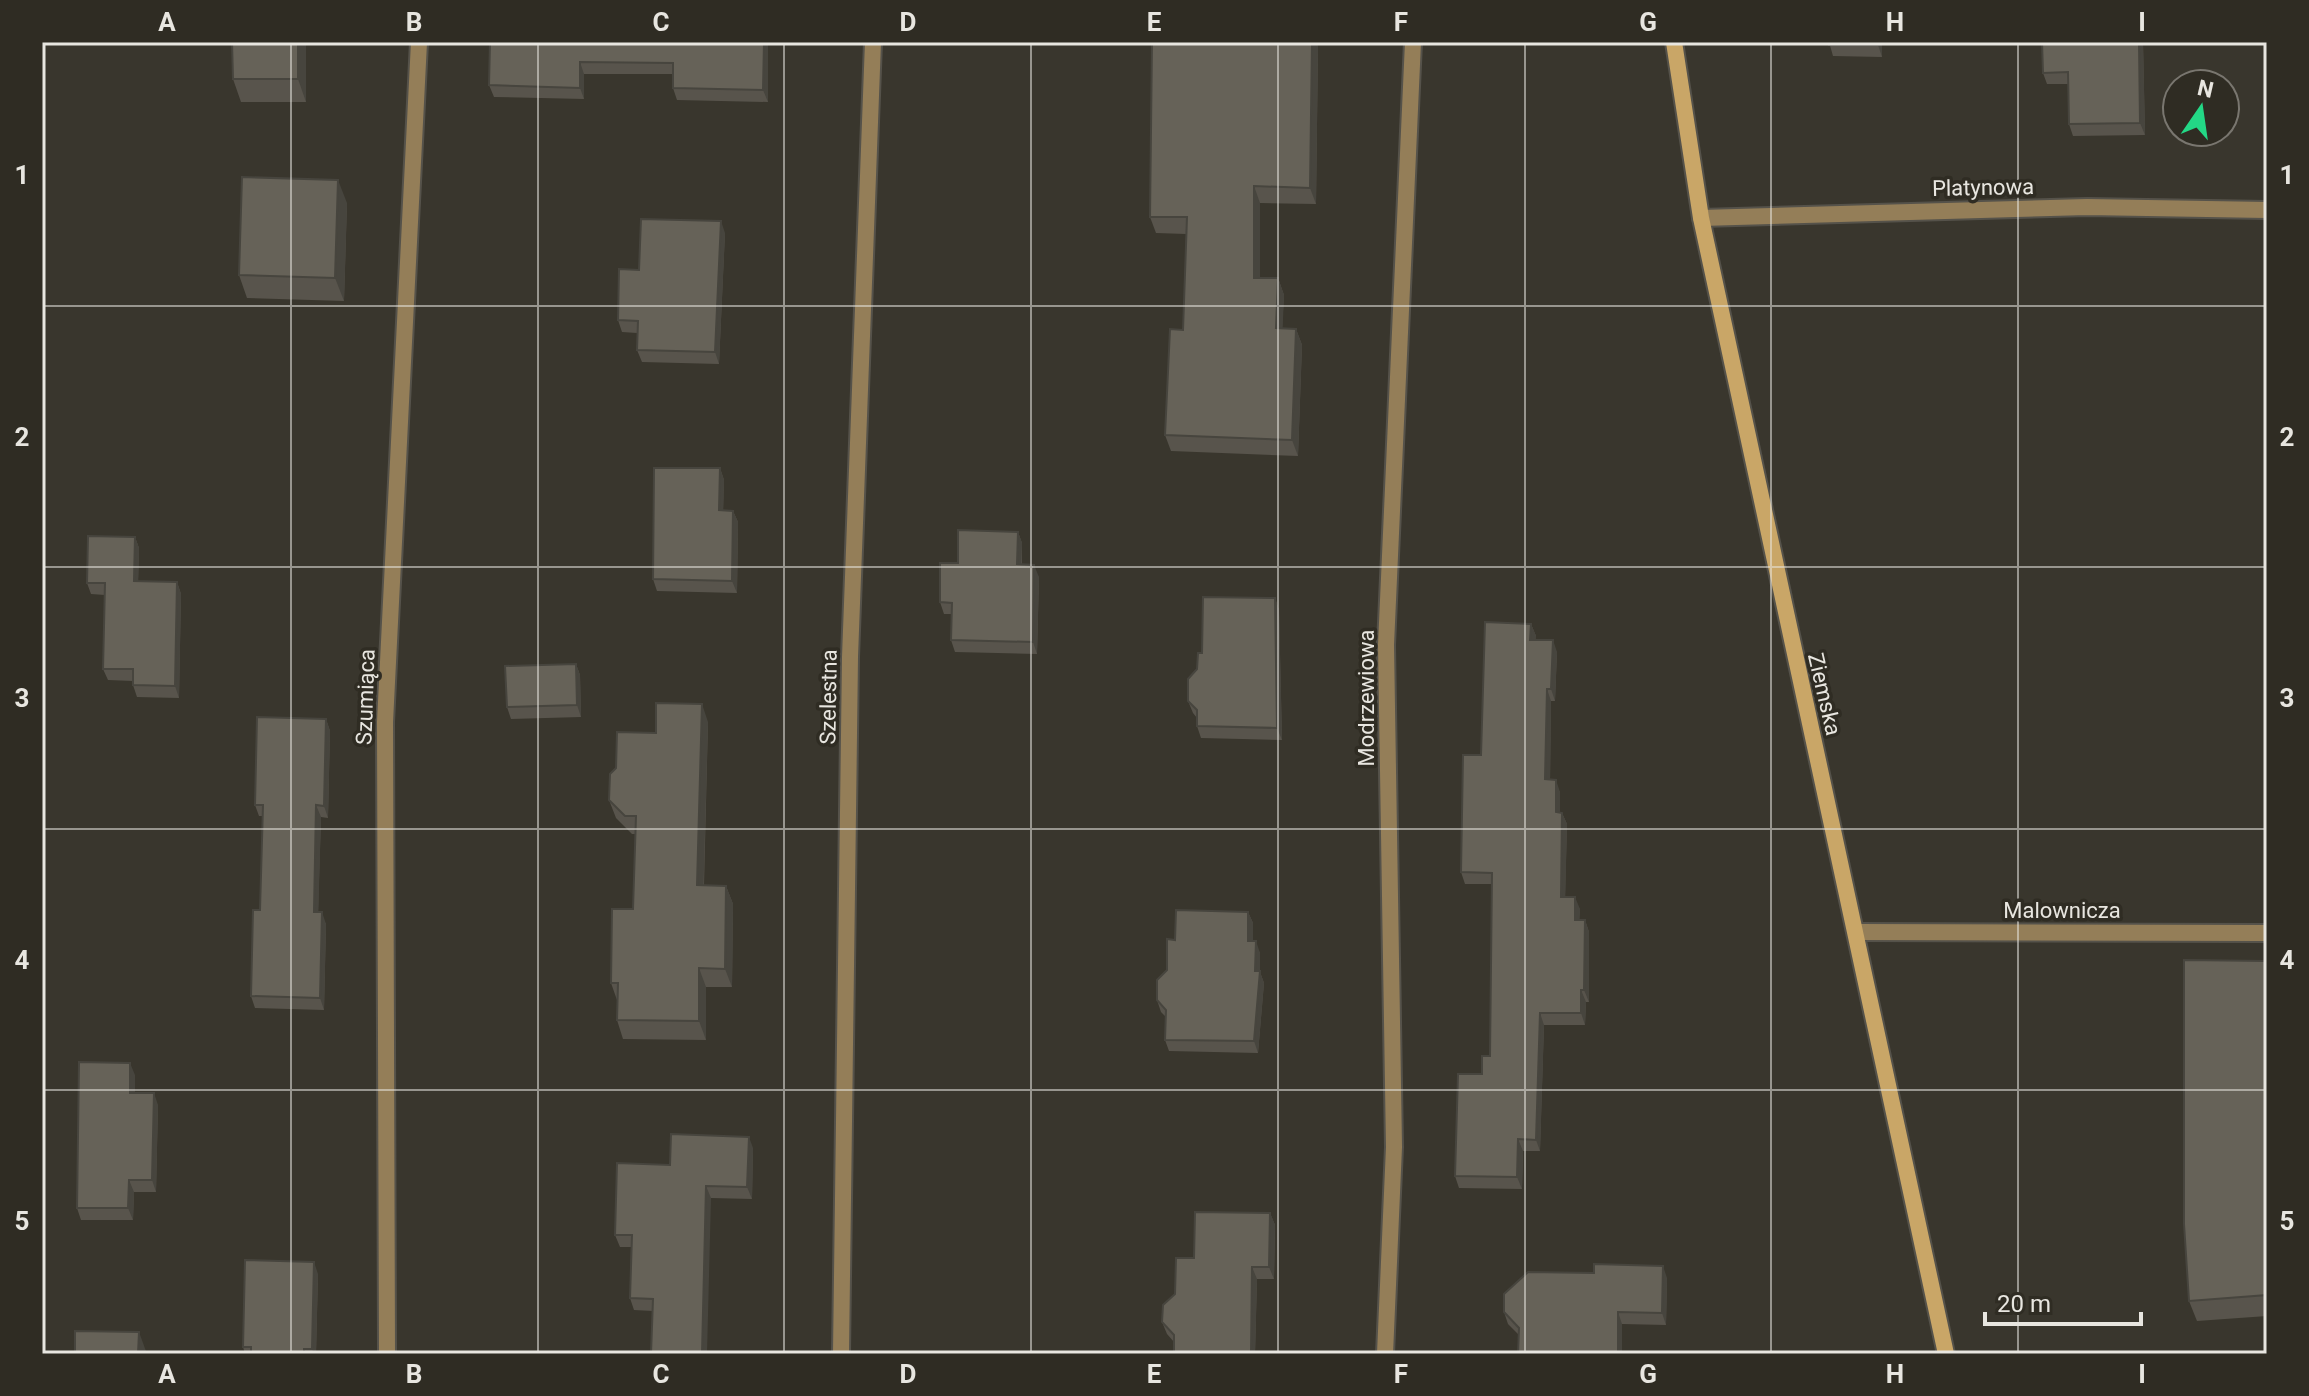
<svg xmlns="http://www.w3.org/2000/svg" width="2309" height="1396" viewBox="0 0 2309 1396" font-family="Roboto,sans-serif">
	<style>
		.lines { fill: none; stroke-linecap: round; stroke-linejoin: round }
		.lane-casing { stroke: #55524a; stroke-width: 20 }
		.street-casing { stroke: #55524a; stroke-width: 20 }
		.secondary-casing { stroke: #55524a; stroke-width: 20 }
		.lane { stroke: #947e58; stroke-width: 16 }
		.street { stroke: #947e58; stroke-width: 16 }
		.secondary { stroke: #c9a667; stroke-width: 16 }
		.wall { fill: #58544c }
		.shaded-wall { fill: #47453e }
		.building { fill: #666258; stroke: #47453e; stroke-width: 2 }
		.grid { fill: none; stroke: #e8e6e0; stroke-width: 2; stroke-opacity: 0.55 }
		.labels { text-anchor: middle; stroke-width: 7; stroke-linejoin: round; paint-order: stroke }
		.street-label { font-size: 22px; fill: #e8e6e0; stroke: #2f2c23 }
		.neatline { fill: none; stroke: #e8e6e0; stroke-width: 3 }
		.grid-label { font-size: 26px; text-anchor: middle; font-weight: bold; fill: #e8e6e0 }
	</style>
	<rect width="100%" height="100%" fill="#39362d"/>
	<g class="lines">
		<g class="lane-casing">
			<path id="lane" d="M1701,218L2087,207L2267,210"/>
		</g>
		<g class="street-casing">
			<g id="street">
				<path d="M1857,932L2267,933"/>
				<path d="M387,1354L385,722L419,42"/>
				<path d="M841,1354L850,657L873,42"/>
				<path d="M1385,1354L1394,1147L1386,645L1413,42"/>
			</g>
		</g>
		<g class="secondary-casing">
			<path id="secondary" d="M1674,42L1701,218L1946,1354"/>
		</g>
		<use href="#lane" class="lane"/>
		<use href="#street" class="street"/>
		<use href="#secondary" class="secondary"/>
	</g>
	<g class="wall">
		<path d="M306,42V102H241L233,79Z"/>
		<path d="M490,42H768V102L677,100L673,88V74H584V99L494,97L489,85Z"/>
		<path d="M1829,42H1882V57L1833,56Z"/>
		<path d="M2143,42L2145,135L2073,136L2069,124L2068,84H2047L2043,73Z"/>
		<path d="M1318,46L1316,204L1260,203V278H1278L1284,295L1282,328L1296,329L1302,345L1298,456L1171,451L1165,435L1183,330L1186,234L1156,233L1150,217Z"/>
		<path d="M347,203L344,301L247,298L239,275Z"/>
		<path d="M725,233L719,364L642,362L637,350V333L622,332L618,320Z"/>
		<path d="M720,468L724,480L723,510L733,511L738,522L737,593L657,591L653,579Z"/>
		<path d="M1018,532L1022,543V565L1039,577L1037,654L955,652L951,640V614H944L940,602L958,563Z"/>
		<path d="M135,537L139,548L138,581L177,582L181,594L179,698L137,697L133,685V681L108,680L103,669L105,595L91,594L87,583Z"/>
		<path d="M1275,598L1279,610L1282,740L1201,738L1197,726V718L1193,713L1188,701L1202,653Z"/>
		<path d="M1531,624L1536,636L1535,640L1557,652L1555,701H1551L1550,780L1560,792V812L1562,813L1567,824L1565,897L1580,909L1579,920H1585L1589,932V1002H1586L1585,1025H1544L1540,1151H1523L1522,1189L1459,1188L1455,1176L1482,1074L1490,1056L1492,884H1465L1461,872L1481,755Z"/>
		<path d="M576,664L580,675L581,717L511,719L507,707Z"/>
		<path d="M326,719L330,731L328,818L321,817L318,912L326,924L324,1010L255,1008L251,996L260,910L263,816H259L255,805Z"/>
		<path d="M708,722L704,885L726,886L733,904L732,987H706V1040L623,1039L617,1020V1000L611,983L633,909L636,834H632L616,818L609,800L616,768L656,733Z"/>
		<path d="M1248,912L1253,923V941L1260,953V972L1264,983L1258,1053L1169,1051L1165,1040L1166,1017L1161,1012L1157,1000L1167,970L1175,940Z"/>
		<path d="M2267,961V1316L2197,1321L2189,1301Z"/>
		<path d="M135,1075V1093L158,1105L156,1192H134L133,1220H81L77,1208Z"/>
		<path d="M753,1148L752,1199L711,1198L653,1311L634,1310L630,1298L631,1247H620L615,1235L670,1165Z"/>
		<path d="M1270,1213L1275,1225L1274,1279H1257L1255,1354H1174V1342L1167,1334L1162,1322L1175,1294L1194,1258Z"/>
		<path d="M318,1274L316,1354H245L243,1347Z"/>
		<path d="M1667,1278L1666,1325L1622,1324V1354H1518L1519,1335L1508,1324L1504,1312Z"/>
	</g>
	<g class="shaded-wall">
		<path d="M298,42H306V102L298,79Z"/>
		<path d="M764,42H768V102L763,90Z"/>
		<path d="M1312,42H1317L1318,46L1316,204L1310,188Z"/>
		<path d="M1878,42H1882V57L1878,45Z"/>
		<path d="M2139,42H2143L2145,135L2140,123Z"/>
		<path d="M580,62L584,74V99L580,88Z"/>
		<path d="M338,180L347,203L344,301L335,278Z"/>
		<path d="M1254,186L1260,203V294L1254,278Z"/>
		<path d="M721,221L725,233L719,364L715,352Z"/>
		<path d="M1278,278L1284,295L1282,344L1276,328Z"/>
		<path d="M1296,329L1302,345L1298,456L1292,440Z"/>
		<path d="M720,468L724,480L723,522L719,510Z"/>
		<path d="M733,511L738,522L737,593L732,581Z"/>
		<path d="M1018,532L1022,543L1021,576L1017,564Z"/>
		<path d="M135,537L139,548L138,593L134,581Z"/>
		<path d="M1034,565L1039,577L1037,654L1033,642Z"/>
		<path d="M177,582L181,594L179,698L175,686Z"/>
		<path d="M1275,598L1279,610L1282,740L1277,728Z"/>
		<path d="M1531,624L1536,636L1535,652L1530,640Z"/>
		<path d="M1553,640L1557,652L1555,701L1551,689Z"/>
		<path d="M576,664L580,675L581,717L577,705Z"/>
		<path d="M1547,689L1551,701L1550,791L1545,779Z"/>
		<path d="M702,704L708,722L703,904L697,885Z"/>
		<path d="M326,719L330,731L328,818L324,806Z"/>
		<path d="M1556,780L1560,792V824L1556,812Z"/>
		<path d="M316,805L321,817L318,924L314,912Z"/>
		<path d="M1562,813L1567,824L1565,908L1561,897Z"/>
		<path d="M726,886L733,904L732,987L725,969Z"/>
		<path d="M1575,897L1580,909L1579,932L1575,920Z"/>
		<path d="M322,912L326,924L324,1010L320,998Z"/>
		<path d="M1248,912L1253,923V953L1248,941Z"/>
		<path d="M1585,920L1589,932V1002L1584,990Z"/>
		<path d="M1256,941L1260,953V972L1264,983L1258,1053L1254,1041Z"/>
		<path d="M699,968L706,987V1040L699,1021Z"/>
		<path d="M1581,990L1586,1002L1585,1025L1581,1013Z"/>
		<path d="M1540,1013L1544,1025L1540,1151L1536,1140Z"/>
		<path d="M130,1063L135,1075V1105L130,1093Z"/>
		<path d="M154,1093L158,1105L156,1192L152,1180Z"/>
		<path d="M749,1137L753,1148L752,1199L747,1187Z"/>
		<path d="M1518,1139L1523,1151L1522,1189L1517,1177Z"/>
		<path d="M129,1180L134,1192L133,1220L128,1208Z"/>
		<path d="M706,1186L711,1198L707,1354H702Z"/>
		<path d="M1270,1213L1275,1225L1274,1279L1269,1267Z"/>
		<path d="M314,1262L318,1274L316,1354H314L312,1349Z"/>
		<path d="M1663,1266L1667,1278L1666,1325L1662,1313Z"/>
		<path d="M1252,1267L1257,1279L1255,1354H1251Z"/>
		<path d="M1618,1312L1622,1324V1354H1618Z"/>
		<path d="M139,1332L147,1354H138Z"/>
	</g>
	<g class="building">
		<path d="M232,42H298V79H233Z"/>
		<path d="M490,42H764L763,90L673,88V63L580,62V88L489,85Z"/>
		<path d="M1152,42H1312L1310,188L1254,186V278H1278L1276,328L1296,329L1292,440L1165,435L1170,329L1183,330L1187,217H1150Z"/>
		<rect x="1829" y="42" width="49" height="3"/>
		<path d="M2042,42H2139L2140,123L2069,124L2068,72L2043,73Z"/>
		<path d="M242,177L338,180L335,278L239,275Z"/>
		<path d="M641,219L721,221L715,352L637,350L638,321L618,320L619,269L639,270Z"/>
		<path d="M654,468H720L719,510L733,511L732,581L653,579Z"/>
		<path d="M958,530L1018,532L1017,564L1034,565L1033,642L951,640L952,603L940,602V563H958Z"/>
		<path d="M88,536L135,537L134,581L177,582L175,686L133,685V669H103L105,583H87Z"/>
		<path d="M1203,597L1275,598L1277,728L1197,726V710L1188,701V679L1197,669L1198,653H1202Z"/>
		<path d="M1485,622L1531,624L1530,640H1553L1551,689H1547L1545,779L1556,780V812L1562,813L1561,897H1575V920H1585L1584,990H1581V1013H1540L1536,1140L1518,1139L1517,1177L1455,1176L1458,1074H1482V1056H1490L1492,873L1461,872L1463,755H1481Z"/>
		<path d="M576,664L577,705L507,707L505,666Z"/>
		<path d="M656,703L702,704L697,885L726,886L725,969L699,968V1021L617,1020L618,983H611L612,909H633L636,816H625L609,800L610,774L616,768L617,732L656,733Z"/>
		<path d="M257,717L326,719L324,806L316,805L314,912H322L320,998L251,996L253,910H260L263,805H255Z"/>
		<path d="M1176,910L1248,912V941H1256L1255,971H1260L1254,1041L1165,1040L1166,1010L1157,1000V980L1167,970V939L1175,940Z"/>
		<path d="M2184,960L2267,961V1295L2189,1301L2184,1224Z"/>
		<path d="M79,1062L130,1063V1093H154L152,1180H129L128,1208H77Z"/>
		<path d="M671,1134L749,1137L747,1187L706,1186L702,1354H651L653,1299L630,1298L632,1235H615L617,1163L670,1165Z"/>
		<path d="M1195,1212L1270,1213L1269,1267H1252L1251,1354H1174V1335L1162,1322L1163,1305L1175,1294L1176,1258H1194Z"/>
		<path d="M245,1260L314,1262L312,1349H304V1354H251V1347H243Z"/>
		<path d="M1594,1264L1663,1266L1662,1313L1618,1312V1354H1518L1519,1328L1504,1312V1294L1528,1272L1594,1273Z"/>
		<path d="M75,1331L139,1332L138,1354H75Z"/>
	</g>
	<path class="grid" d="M291,42V1354M538,42V1354M784,42V1354M1031,42V1354M1278,42V1354M1525,42V1354M1771,42V1354M2018,42V1354M42,306H2267M42,567H2267M42,829H2267M42,1090H2267"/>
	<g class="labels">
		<g class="street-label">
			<text transform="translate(1983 187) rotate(-1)" y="8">Platynowa</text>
			<text transform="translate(1825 694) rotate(77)" y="8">Ziemska</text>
			<text transform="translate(365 697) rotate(-88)" y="8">Szumiąca</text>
			<text transform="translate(828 697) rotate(-89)" y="8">Szelestna</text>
			<text transform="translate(1366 698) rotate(-90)" y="8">Modrzewiowa</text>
			<text x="2062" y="918">Malownicza</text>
		</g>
	</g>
	<rect width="2309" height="1396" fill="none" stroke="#2f2c23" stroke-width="88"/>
	<g transform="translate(2201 108) rotate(13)"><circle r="38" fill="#2f2c23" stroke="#79766f" stroke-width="2"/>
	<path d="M0-6L14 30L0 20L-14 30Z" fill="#23d886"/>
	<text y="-12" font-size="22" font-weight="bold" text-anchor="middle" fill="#e8e6e0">N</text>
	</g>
	<path d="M1985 1312v12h156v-12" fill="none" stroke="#e8e6e0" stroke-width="4"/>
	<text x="1997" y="1312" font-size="24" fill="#e8e6e0" stroke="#2f2c23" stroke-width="6" paint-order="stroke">20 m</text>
	<rect x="44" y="44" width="2221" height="1308" class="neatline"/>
	<g class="grid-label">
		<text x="167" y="31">A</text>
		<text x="414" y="31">B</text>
		<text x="661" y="31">C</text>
		<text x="908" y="31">D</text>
		<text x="1154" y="31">E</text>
		<text x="1401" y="31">F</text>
		<text x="1648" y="31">G</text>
		<text x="1895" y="31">H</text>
		<text x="2142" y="31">I</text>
		<text x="22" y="184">1</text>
		<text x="2287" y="184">1</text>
		<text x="22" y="446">2</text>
		<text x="2287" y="446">2</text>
		<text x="22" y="707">3</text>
		<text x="2287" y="707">3</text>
		<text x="22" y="969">4</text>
		<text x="2287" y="969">4</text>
		<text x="22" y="1230">5</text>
		<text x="2287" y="1230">5</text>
		<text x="167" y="1383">A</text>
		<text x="414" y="1383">B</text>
		<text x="661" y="1383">C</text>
		<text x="908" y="1383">D</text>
		<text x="1154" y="1383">E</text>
		<text x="1401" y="1383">F</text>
		<text x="1648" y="1383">G</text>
		<text x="1895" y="1383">H</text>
		<text x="2142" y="1383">I</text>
	</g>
</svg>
